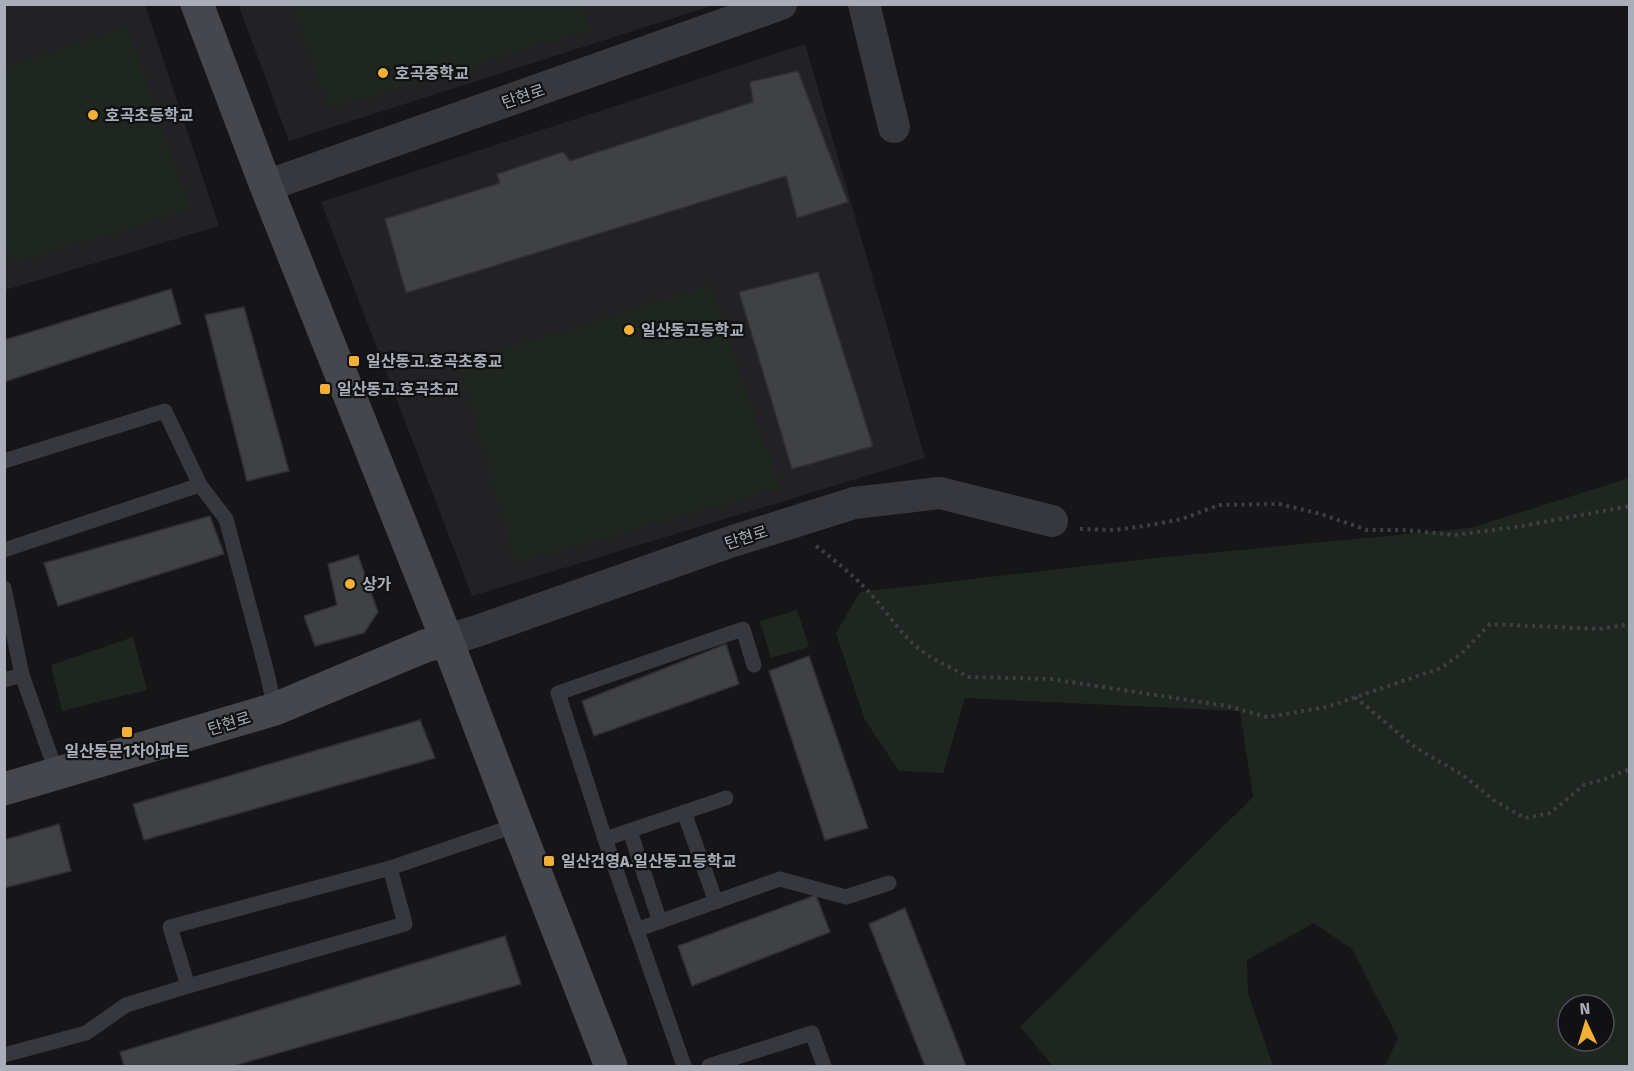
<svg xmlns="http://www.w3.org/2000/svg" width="1634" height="1071" viewBox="0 0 1634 1071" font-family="'Fira Sans','Noto Sans KR',sans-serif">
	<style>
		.built { fill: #222225 }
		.green { fill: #1e261f; fill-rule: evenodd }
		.building { fill: #404145; stroke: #303034; stroke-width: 1.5 }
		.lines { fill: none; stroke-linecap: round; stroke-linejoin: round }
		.path { stroke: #3d3f44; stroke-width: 4; stroke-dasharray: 3 4.5; stroke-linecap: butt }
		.lane { stroke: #37383d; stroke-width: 15 }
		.street { stroke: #37383d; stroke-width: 32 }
		.secondary { stroke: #45474d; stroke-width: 33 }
		.poi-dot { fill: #f2b134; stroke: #111113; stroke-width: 2 }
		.labels { text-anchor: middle; stroke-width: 4.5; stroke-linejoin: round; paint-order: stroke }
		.poi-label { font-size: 16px; font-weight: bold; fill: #a8adb8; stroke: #111113; text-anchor: start }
		.street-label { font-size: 16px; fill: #a8adb8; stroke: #111113 }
	</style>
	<rect width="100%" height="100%" fill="#161618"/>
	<g class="built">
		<path d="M238,4L714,5L289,141Z"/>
		<path d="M5,5H145L219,226L5,290Z"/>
		<path d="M805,44L925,458L472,596L321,202Z"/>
	</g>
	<g class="green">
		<path d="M292,5H583L592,29L329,109Z"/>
		<path d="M127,27L191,209L16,263L5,250V67Z"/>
		<path d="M711,285L780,488L516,564L459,364Z"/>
		<path d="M1629,478V1066H1385L1398,1038L1352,949L1314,923L1247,960L1248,993L1273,1066L1052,1065L1020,1027L1253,797L1240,711L965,698L943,773L899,771L865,720L836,633L860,592L1155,558L1471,528ZM1568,1005H1604V1041H1568Z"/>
		<path d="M797,610L809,647L771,658L760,621Z"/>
		<path d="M133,637L147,690L62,711L51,665Z"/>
	</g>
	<g class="building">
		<path d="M798,71L848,202L797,218L786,176L406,293L385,219L500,183L497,174L563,152L570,161L753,102L750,82Z"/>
		<path d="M818,272L873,446L792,469L739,292Z"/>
		<path d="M171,289L181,324L4,382V340Z"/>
		<path d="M244,307L289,471L247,481L205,315Z"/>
		<path d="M210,516L224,554L58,606L44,563Z"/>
		<path d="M358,555L378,612L364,633L315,646L304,616L337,605L328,564Z"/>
		<path d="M726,644L739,684L594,736L582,701Z"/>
		<path d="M809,656L868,828L825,840L769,671Z"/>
		<path d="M420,720L435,758L144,840L133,804Z"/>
		<path d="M59,824L71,871L4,888V840Z"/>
		<path d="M816,895L830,932L692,986L678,946Z"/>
		<path d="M905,908L966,1066H925L869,924Z"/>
		<path d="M505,936L521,984L233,1066H124L120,1052Z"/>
	</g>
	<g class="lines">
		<g class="path">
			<path d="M1080,529L1115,530L1151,525L1182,519L1219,505L1279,504L1321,514L1367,530H1404L1455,535L1522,526L1630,506"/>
			<path d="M816,546C836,561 855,577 872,595C889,615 904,639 926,654C938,663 954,668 967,677L1051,679L1227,706L1267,717L1327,707L1441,668L1462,653L1490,624L1599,629L1630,624"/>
			<path d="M1355,697L1416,748L1463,775L1495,801L1525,818L1550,813L1584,785L1605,779L1630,769"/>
		</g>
		<g class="lane">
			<path d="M4,461L165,411L200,485L226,519L267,673L275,709"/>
			<path d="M4,550L200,485"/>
			<path d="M4,588L22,675L57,774"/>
			<path d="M4,680L22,675"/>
			<path d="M684,812L716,902"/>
			<path d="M630,831L660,922"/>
			<path d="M605,839L726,798"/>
			<path d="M636,930L780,879L846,897L889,883"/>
			<path d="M188,986L170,927L390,868L517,825"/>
			<path d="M4,1055L86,1033L126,1005L188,986L405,924L390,868"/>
			<path d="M684,1066L605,839L558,693L743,629L754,665"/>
			<path d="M709,1066L812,1033L824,1066"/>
		</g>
		<g class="street">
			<path d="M864,4L894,127"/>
			<path d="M266,186L781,4"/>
			<path d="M447,640L477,631L730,542L854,503L940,493L1052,521"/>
		</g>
		<g class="secondary">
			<path d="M197,4L266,186L447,640L517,825L611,1066"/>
			<path d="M4,789L275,709L425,646L447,640"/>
		</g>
	</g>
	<g class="poi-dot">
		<circle cx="383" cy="73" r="6"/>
		<circle cx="93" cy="115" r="6"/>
		<circle cx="629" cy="330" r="6"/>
		<rect x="348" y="355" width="12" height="12" rx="3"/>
		<rect x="319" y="383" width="12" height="12" rx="3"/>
		<circle cx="350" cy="584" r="6"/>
		<rect x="121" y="726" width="12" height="12" rx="3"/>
		<rect x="543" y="855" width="12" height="12" rx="3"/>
	</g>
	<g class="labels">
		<g class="poi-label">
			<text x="395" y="79">호곡중학교</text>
			<text x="105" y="121">호곡초등학교</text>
			<text x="641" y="336">일산동고등학교</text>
			<text x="366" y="367">일산동고.호곡초중교</text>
			<text x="337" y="395">일산동고.호곡초교</text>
			<text x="362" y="590">상가</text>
			<text x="127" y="757" text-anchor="middle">일산동문1차아파트</text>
			<text x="561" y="867">일산건영A.일산동고등학교</text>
		</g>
		<g class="street-label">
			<text transform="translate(523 96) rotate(-19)" y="6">탄현로</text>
			<text transform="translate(746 537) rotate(-18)" y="6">탄현로</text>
			<text transform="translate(229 723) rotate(-17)" y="6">탄현로</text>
		</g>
	</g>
	<rect width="1634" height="1071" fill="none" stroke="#a8adb8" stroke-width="12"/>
	<g transform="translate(1586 1023) rotate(356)"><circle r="28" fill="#111113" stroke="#4d4f55" stroke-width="1.5"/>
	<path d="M0-4.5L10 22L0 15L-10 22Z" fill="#f2b134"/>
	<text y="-9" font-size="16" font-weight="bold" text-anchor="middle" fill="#a8adb8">N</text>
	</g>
</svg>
